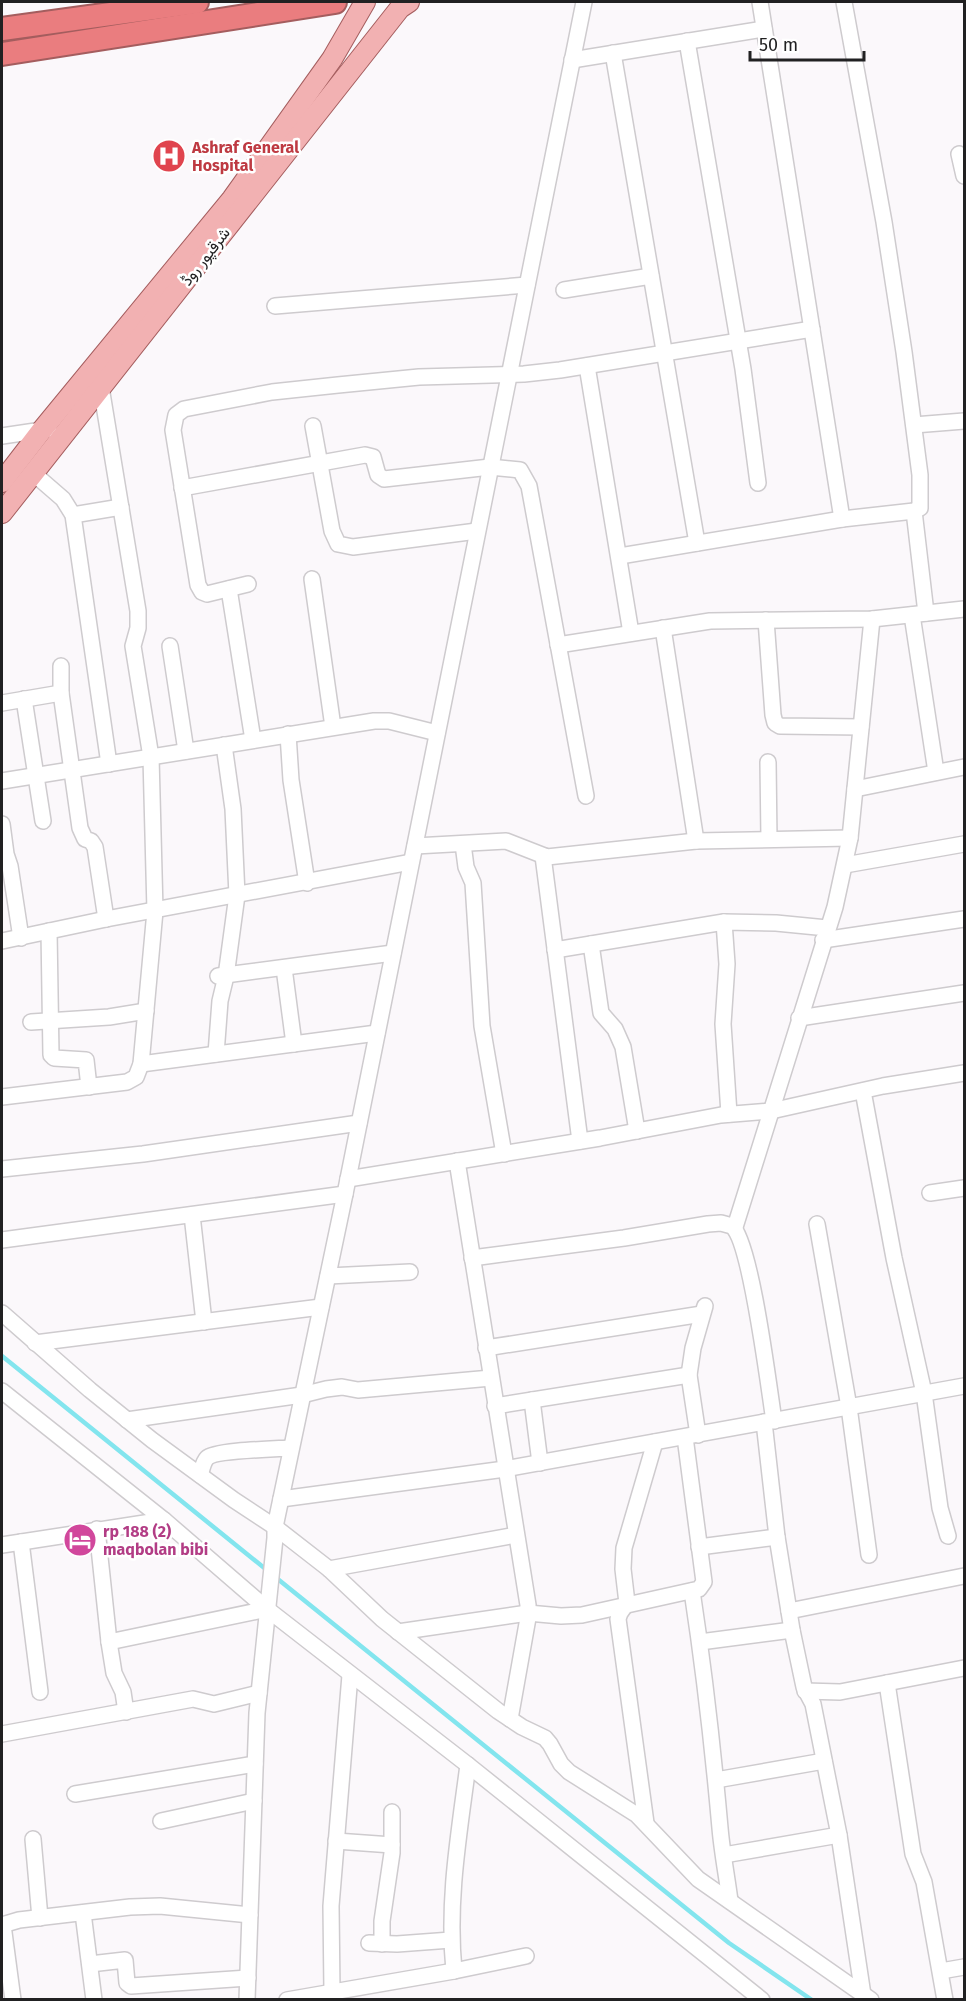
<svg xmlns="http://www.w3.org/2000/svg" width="966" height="2001" viewBox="0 0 966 2001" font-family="'Fira Sans',Vazirmatn,sans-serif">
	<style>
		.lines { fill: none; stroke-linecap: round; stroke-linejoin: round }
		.stream { stroke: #83e5ee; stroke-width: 4.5 }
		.minor-casing { stroke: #cecbce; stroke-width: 18 }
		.major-casing { stroke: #a45d5e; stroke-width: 22 }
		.highway-casing { stroke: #a45d5e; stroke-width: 26 }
		.minor { stroke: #fff; stroke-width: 15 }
		.major { stroke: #f2b1b2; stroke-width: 20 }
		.highway { stroke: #ea7d7f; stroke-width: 22 }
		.labels { text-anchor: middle; stroke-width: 5; stroke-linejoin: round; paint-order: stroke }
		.health-label { font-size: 16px; font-weight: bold; fill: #be3a42; stroke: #fff; text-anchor: start }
		.street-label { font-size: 16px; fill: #212122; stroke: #fff }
		.hotel-label { font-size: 16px; font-weight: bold; fill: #b23c85; stroke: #fff; text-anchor: start }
	</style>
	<rect width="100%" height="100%" fill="#fbf8fb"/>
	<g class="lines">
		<g class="stream">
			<path d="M2,1356L268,1571"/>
			<path d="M274,1576L729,1943L812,2000"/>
		</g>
		<g class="minor-casing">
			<g id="minor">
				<path d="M760,2L842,519"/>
				<path d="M687,41L743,369L758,483"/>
				<path d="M613,53L697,543"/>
				<path d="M572,60L764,29"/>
				<path d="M959,154L964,176"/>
				<path d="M564,290L651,276"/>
				<path d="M275,306L527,285"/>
				<path d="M587,366L631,633"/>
				<path d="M914,425L964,421"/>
				<path d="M313,426L332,531L338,544L353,547L477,531"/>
				<path d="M2,436L49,429"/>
				<path d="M33,473L63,499L73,515L109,764"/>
				<path d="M182,488L365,455L373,457L378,475L384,479L490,467L520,470L529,486L586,796"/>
				<path d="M914,511L926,613"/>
				<path d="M73,515L121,507"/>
				<path d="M620,556L842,519L914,511L920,508V475L904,352L884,222L844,2"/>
				<path d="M312,579L333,727"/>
				<path d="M248,584L207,594L202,592L198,585L173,430L176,415L184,409L272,392L338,385L419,377L524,374L560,370L812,329"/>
				<path d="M229,589L253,740"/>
				<path d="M912,615L936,772"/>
				<path d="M766,620L773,715L775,723L780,726L861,727"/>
				<path d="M663,628L696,841"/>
				<path d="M558,645L710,621L872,619L964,609"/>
				<path d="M170,646L186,751"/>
				<path d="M61,666V693L80,828L85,839L91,841L95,847L106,919"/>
				<path d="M24,699L43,821"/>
				<path d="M2,703L61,693"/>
				<path d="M288,734L291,780L307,883"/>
				<path d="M768,762L769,839"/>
				<path d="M2,781L374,721H389L437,733"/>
				<path d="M855,789L964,767"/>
				<path d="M2,824L6,854L10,866L21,938"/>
				<path d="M463,844L466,867L473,883L482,1026L504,1154"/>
				<path d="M415,846L506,841L547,857L696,841L850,838"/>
				<path d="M543,856L580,1141"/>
				<path d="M845,865L964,844"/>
				<path d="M724,922L727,964L723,1024L729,1114"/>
				<path d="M49,931L51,1055L54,1058L86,1060L89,1087"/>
				<path d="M823,940L964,919"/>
				<path d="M2,941L106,919L411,862"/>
				<path d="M591,944L601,1013L615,1029L623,1047L637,1131"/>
				<path d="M555,950L724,922L776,923L827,928"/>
				<path d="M284,968L294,1044"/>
				<path d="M218,976L393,953"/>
				<path d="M799,1018L964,993"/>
				<path d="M31,1022L109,1017L146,1011"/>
				<path d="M216,1054L220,1001L226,976L237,895L233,809L224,745"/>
				<path d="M141,1064L377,1033"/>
				<path d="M863,1091L894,1258L924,1393L940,1508L948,1536"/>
				<path d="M2,1097L127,1082L136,1077L141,1064L155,911L151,757L133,646L138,628V611L101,387"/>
				<path d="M457,1161L528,1605V1618L510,1719"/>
				<path d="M2,1169L143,1154L359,1123"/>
				<path d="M348,1179L600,1138L721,1115L771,1111L883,1086L964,1073"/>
				<path d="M930,1193L964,1188"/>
				<path d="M192,1215L204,1322"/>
				<path d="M817,1224L849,1407L869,1555"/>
				<path d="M735,1227L835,907L850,838L872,619"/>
				<path d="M2,1240L345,1194"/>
				<path d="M472,1258L624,1238L708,1224L721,1223L732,1226C751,1242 769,1389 774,1421"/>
				<path d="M328,1276L410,1272"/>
				<path d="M2,1313L90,1390L152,1440L234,1500L275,1527L329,1569L382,1619L498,1711L522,1727L545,1738L550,1744L561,1764L569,1772L637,1815L698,1879L871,2000"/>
				<path d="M35,1343L321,1307"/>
				<path d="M486,1348L702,1314"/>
				<path d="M2,1391L164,1520L267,1609L468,1765L762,2000"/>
				<path d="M532,1400L540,1463"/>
				<path d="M495,1406L689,1375"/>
				<path d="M127,1420L302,1395L326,1389L342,1387L358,1390L491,1378"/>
				<path d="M764,1422L777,1537L792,1630L804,1687L813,1704L839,1835L863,1995"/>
				<path d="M698,1435L689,1375L693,1348L705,1306"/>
				<path d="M200,1475C202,1470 203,1462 207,1458C215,1450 277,1449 291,1448"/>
				<path d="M281,1499L505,1469L964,1386"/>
				<path d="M97,1529L109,1642L114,1673L123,1692L126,1712"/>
				<path d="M21,1542L40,1692"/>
				<path d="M2,1545L164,1520"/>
				<path d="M699,1547L777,1537"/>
				<path d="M329,1569L516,1535"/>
				<path d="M692,1591C704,1670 713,1749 720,1828C722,1852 727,1877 730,1901"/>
				<path d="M789,1611L964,1576"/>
				<path d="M398,1632L528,1613L561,1616L582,1615L699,1589L704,1582L685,1437"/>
				<path d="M109,1642L267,1609"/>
				<path d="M700,1642L792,1630"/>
				<path d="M887,1683L913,1854L924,1882L945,2000"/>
				<path d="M805,1691L840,1692L964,1668"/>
				<path d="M2,1734L193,1699L214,1704L259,1693"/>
				<path d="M716,1780L824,1761"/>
				<path d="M75,1794L255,1764"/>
				<path d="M161,1821L254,1801"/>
				<path d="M646,1823L618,1619L620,1613L627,1603L623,1569L624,1548L655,1442"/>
				<path d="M33,1839L40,1918"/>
				<path d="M336,1841L392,1845"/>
				<path d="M724,1855L839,1835"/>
				<path d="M83,1913L94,2000"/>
				<path d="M2,1925L19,1920L130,1907L160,1906L250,1915"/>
				<path d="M3,1925L13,2000"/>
				<path d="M369,1943L397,1944L451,1940"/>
				<path d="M382,1944V1921L392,1853V1812"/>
				<path d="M90,1964L125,1960L127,1983L131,1986L248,1978"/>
				<path d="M454,1971C447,1901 459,1834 468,1765"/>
				<path d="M941,1971L964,1967"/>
				<path d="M332,1992L331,1906L350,1675"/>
				<path d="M247,2000L257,1713L275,1538V1527L345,1194L584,2"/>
				<path d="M287,2000L454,1971L526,1956"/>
			</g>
		</g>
		<g class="major-casing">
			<g id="major">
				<path d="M2,482L42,430L232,199L332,59L365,2"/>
				<path d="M2,513L400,8L409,2"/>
			</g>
		</g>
		<g class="highway-casing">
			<g id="highway">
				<path d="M2,29L197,2"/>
				<path d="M2,54L335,2"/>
			</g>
		</g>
		<use href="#minor" class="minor"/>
		<use href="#major" class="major"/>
		<use href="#highway" class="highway"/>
	</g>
	<defs>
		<g id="hospital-disc" transform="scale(1.725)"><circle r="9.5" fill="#e0444e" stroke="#fff"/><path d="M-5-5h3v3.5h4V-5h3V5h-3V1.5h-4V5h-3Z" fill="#fff"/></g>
		<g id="hotel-disc" transform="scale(1.725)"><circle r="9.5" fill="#d1479c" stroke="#fff"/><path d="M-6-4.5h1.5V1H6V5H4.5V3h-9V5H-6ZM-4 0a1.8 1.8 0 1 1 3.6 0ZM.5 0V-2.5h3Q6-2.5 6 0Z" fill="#fff"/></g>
	</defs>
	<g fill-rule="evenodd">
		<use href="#hospital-disc" x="169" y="156"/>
		<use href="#hotel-disc" x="80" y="1540"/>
	</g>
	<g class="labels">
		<g class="health-label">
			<text x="192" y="153">Ashraf General<tspan x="192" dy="18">Hospital</tspan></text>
		</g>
		<g class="street-label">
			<text transform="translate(205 256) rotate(-52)" y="6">شرقپور روڈ</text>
		</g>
		<g class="hotel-label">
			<text x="103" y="1537">rp 188 (2)<tspan x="103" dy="18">maqbolan bibi</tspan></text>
		</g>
	</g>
	<rect width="966" height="2001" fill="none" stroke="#212122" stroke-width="6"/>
	<path d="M750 51v9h114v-9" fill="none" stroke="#212122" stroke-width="3"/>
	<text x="759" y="51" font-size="18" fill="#212122" stroke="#ffffff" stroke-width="4.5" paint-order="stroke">50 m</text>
</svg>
